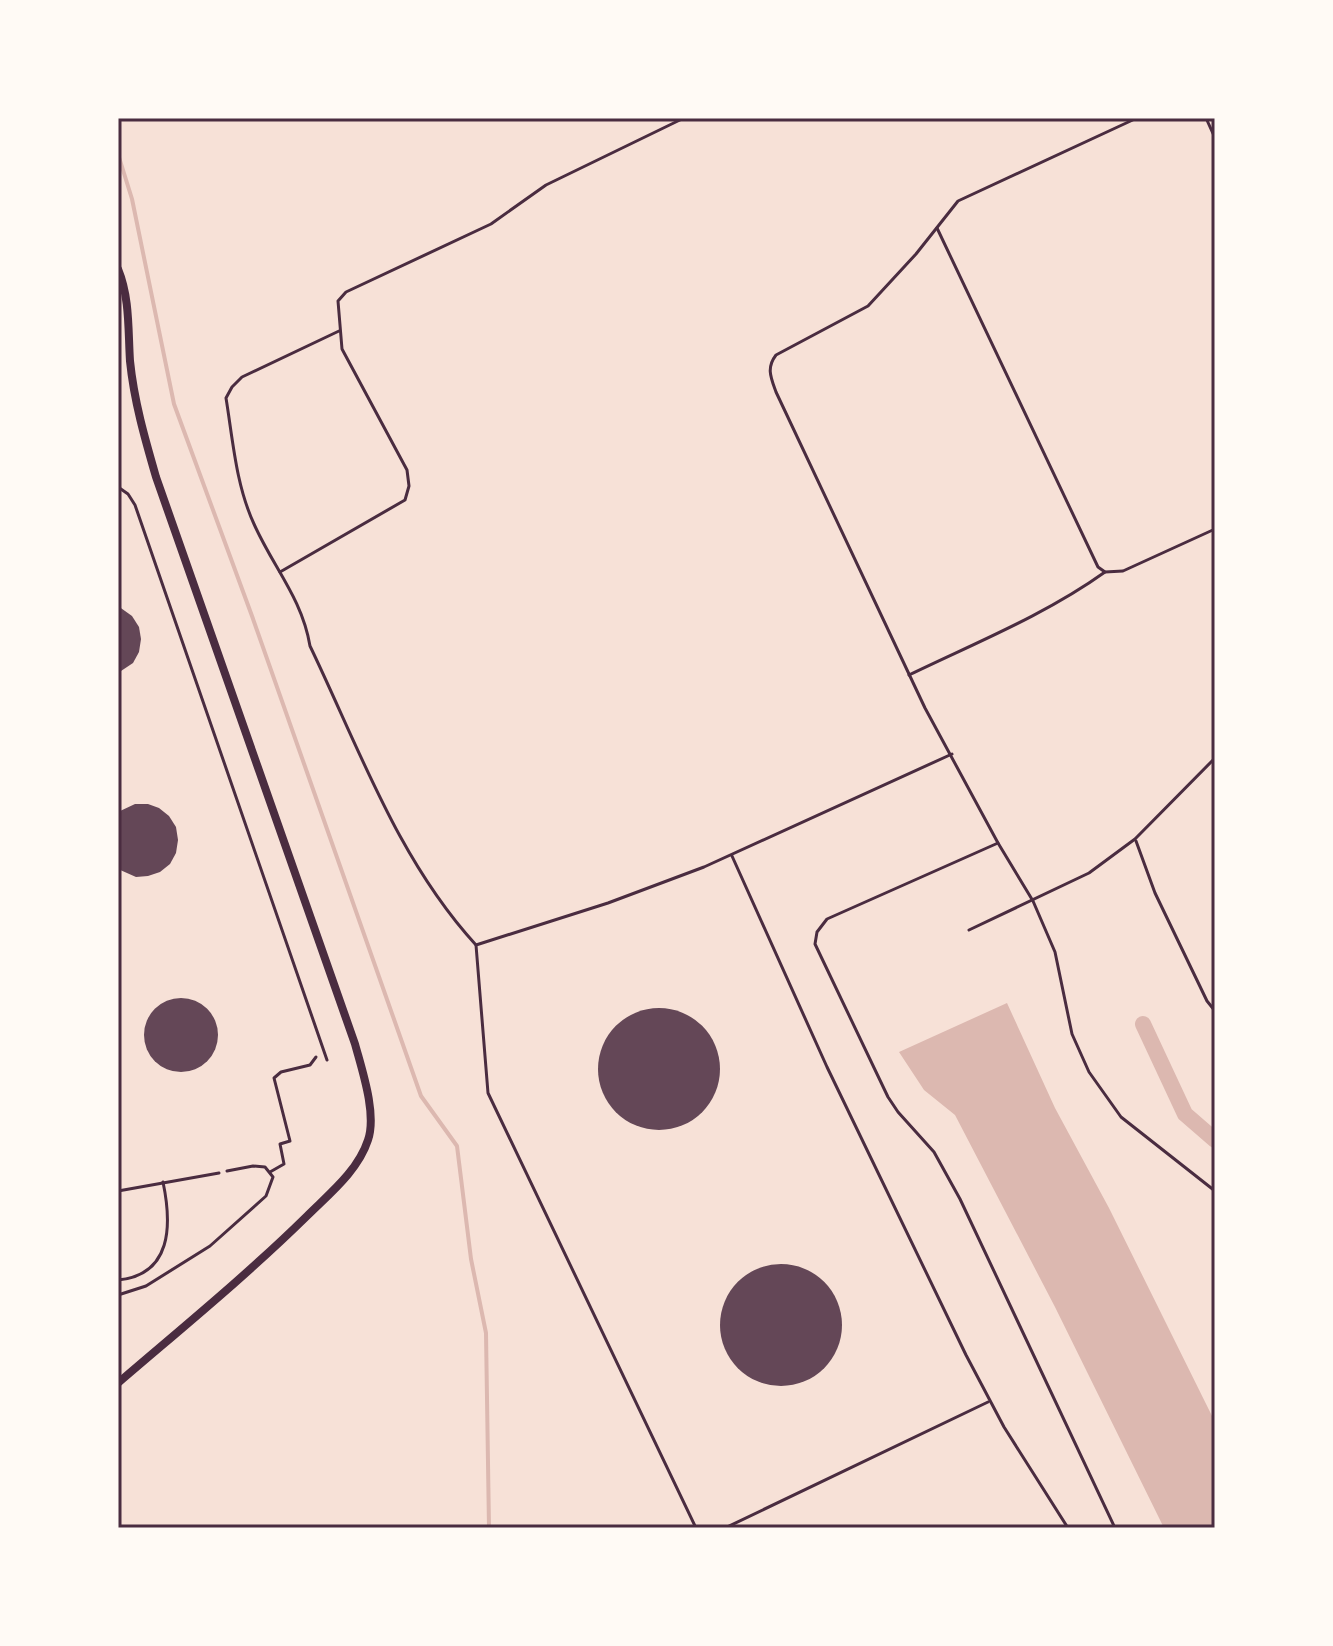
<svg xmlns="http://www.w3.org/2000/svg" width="1333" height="1646" viewBox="0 0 1333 1646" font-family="Barlow,sans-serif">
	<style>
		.water { fill: #dcb8b0 }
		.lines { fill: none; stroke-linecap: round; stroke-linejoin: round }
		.stream { stroke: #dcb8b0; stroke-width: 4 }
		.canal { stroke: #dcb8b0; stroke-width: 16 }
		.building { fill: #644757 }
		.path { stroke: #4a2c40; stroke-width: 3 }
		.service { stroke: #4a2c40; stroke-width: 3 }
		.tertiary { stroke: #4a2c40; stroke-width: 8 }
		.neatline { fill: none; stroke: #4a2c40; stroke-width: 3 }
	</style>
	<rect width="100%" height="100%" fill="#f7e1d7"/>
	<path class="water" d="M1007,1003L1055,1108L1109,1208L1215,1422V1528H1164L1055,1307L955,1115L924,1090L899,1052Z"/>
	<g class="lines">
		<path class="stream" d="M118,154L132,199L174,404L252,616L421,1096L457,1146L471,1259L486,1333L489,1528"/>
		<path class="canal" d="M1143,1024L1185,1114L1215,1140"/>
	</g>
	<g class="building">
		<path d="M118,606L132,616L139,627L141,639L139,652L133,663L118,673Z"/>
		<path d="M135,804H148L159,808L169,816L176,827L178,840L176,853L170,864L160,872L148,876L136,877L118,869V812Z"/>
		<circle cx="181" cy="1035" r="37"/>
		<circle cx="659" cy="1069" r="61"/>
		<circle cx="781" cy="1325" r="61"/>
	</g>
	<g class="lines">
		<g class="path">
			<path d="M270,1172L284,1164L280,1144L290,1141L274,1078L281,1072L310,1065L316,1057"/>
			<path d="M118,1295L146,1286L210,1246L266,1196L273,1177L265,1167L253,1166L227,1171"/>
		</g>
		<g class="service">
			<path d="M1137,118L958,201L916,254L868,306L776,355C766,368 771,378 776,392L925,708L998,843L1033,901L1055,952L1072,1034L1089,1072L1121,1117L1215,1191"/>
			<path d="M1206,118L1215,138"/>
			<path d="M937,228L1098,567L1105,572L1123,571L1215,529"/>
			<path d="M339,331L242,377L232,387L226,398C233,441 236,485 254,524C273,567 302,598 310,646C359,748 398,860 476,945"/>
			<path d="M118,487L128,494L135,505L327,1060"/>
			<path d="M280,572L405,500L409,486L407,470L342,349L338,301L346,292L491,224L546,185L684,118"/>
			<path d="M909,675C975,643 1045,615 1105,572"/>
			<path d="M1136,841L1155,893L1207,1001L1215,1011"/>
			<path d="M998,843L827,919L817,932L815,944L888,1097L898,1112L934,1152L960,1199L1115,1528"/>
			<path d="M732,856L827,1067L966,1355L1004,1427L1068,1528"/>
			<path d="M969,930L1089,873L1135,839L1215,758"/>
			<path d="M118,1191L219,1173"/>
			<path d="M118,1280C172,1275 172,1225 163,1182"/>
			<path d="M696,1528L488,1093L476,945L608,903L704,867L952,754"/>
			<path d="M725,1528L988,1402"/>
		</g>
		<path class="tertiary" d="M118,269C130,298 128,330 130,361C134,401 145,439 156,477L355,1044C362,1070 377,1114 368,1140C358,1171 329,1194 307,1216C247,1275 182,1328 118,1383"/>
	</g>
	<rect width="1333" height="1646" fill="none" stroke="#fffaf5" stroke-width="240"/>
	<rect x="120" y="120" width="1093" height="1406" class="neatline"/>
</svg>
